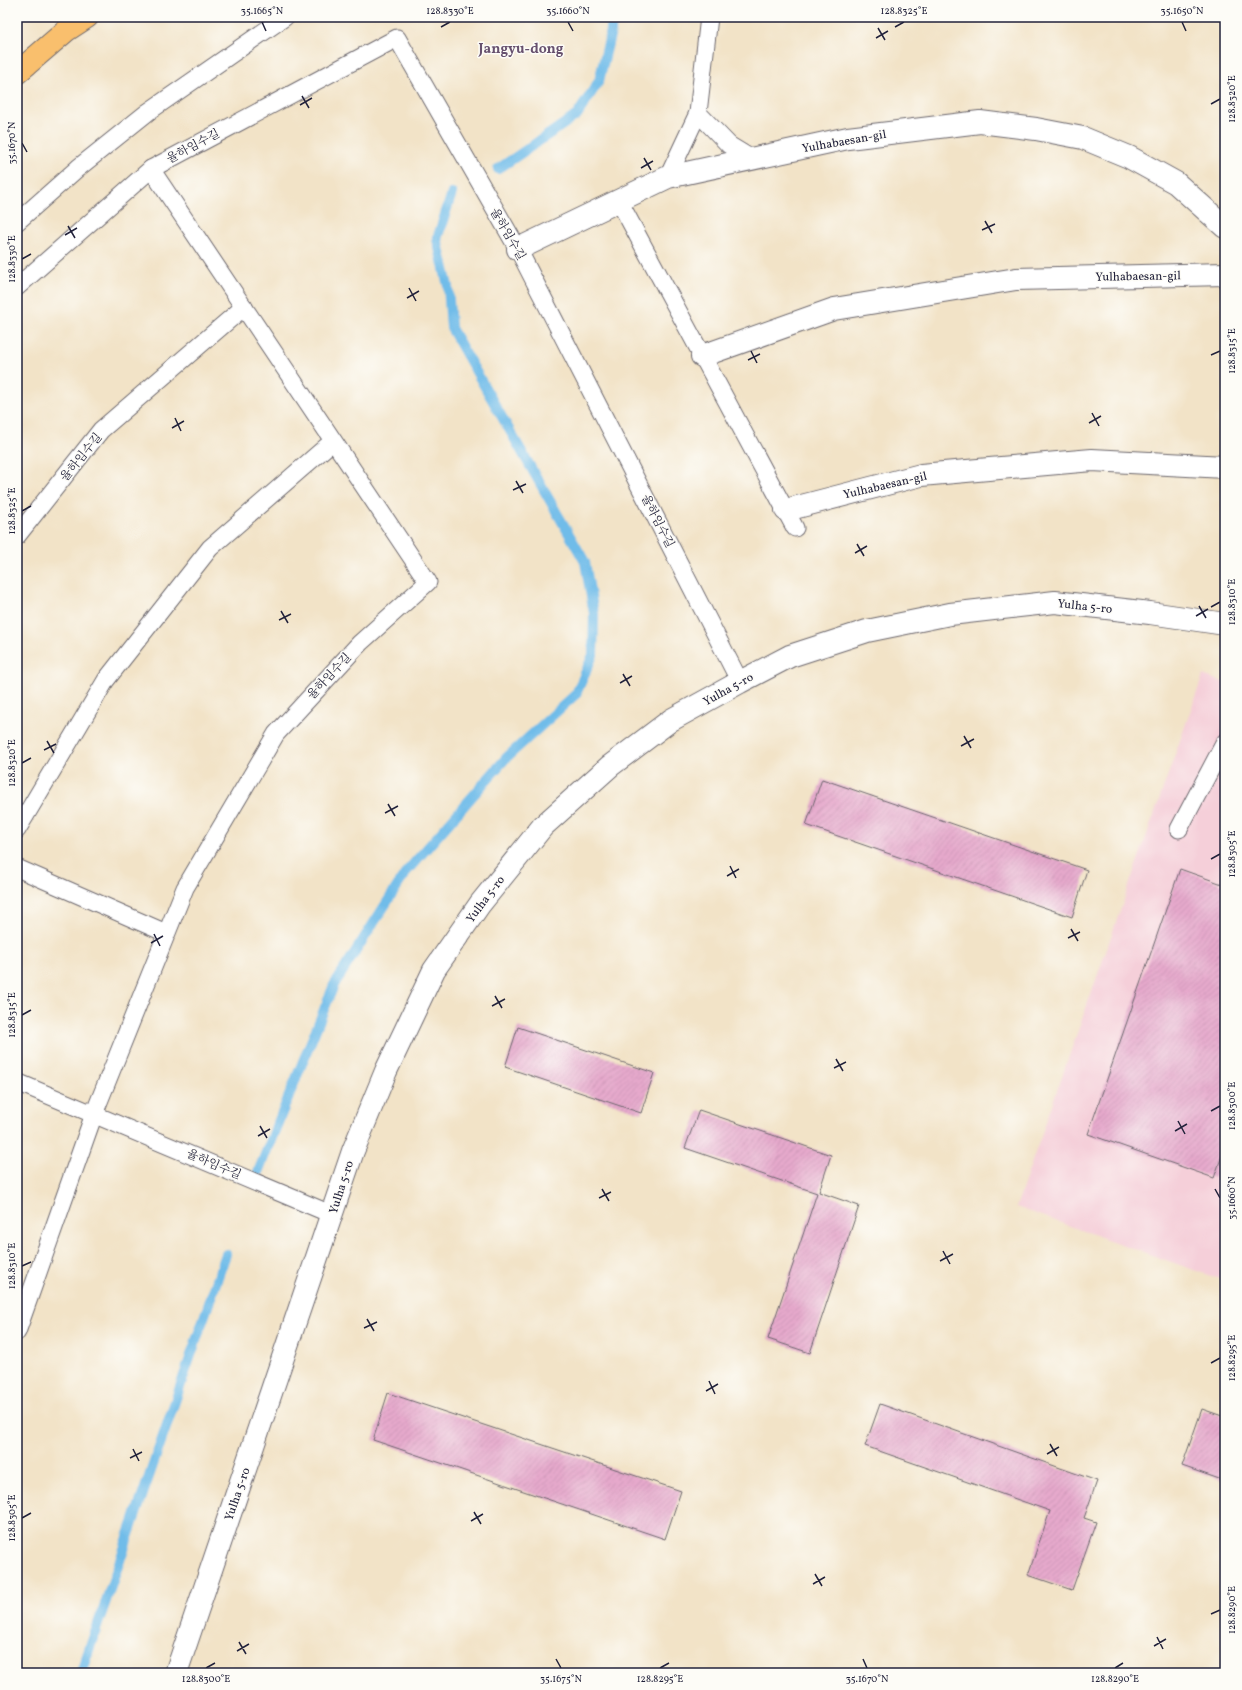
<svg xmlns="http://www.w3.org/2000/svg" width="1242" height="1690" viewBox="0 0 1242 1690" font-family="Vollkorn,'Noto Serif KR',serif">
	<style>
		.built { fill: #f5cfd9 }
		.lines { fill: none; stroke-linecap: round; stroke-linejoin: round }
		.stream { stroke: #6fbce9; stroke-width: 10 }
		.building { fill: url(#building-hatch) }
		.service-casing { stroke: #6b666c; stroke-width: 19 }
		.minor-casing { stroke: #6b666c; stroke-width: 24 }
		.tertiary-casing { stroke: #6b666c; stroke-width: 24 }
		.trunk-casing { stroke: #6b666c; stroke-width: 24 }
		.service { stroke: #fff; stroke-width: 17 }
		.minor { stroke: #fff; stroke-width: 22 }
		.tertiary { stroke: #fff; stroke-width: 22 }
		.trunk { stroke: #f9bf6d; stroke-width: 22 }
		.ticks { fill: none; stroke: #22223b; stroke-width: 1.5 }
		.labels { text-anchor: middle; stroke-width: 3; stroke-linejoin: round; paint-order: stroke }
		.street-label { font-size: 12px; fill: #22223b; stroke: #fdfcf7 }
		.quarter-label { font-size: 14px; font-weight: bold; fill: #67516e; stroke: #fdfcf7 }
		.neatline { fill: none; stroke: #22223b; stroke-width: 1.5 }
		.ticks-label { font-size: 10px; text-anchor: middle; fill: #22223b }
	</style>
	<defs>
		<pattern id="building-hatch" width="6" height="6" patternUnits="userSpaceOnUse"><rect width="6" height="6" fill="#e6a9cc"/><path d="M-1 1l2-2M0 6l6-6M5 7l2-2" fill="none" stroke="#c591b0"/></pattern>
	</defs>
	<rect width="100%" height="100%" fill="#fdfcf7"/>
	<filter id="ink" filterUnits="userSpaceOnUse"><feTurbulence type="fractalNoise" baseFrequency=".025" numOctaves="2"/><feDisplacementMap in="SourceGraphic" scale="8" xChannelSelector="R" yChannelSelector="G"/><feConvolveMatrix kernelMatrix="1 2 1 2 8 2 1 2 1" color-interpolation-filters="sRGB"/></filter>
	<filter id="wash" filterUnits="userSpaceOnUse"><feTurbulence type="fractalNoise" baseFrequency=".012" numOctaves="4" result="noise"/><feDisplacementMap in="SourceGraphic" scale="16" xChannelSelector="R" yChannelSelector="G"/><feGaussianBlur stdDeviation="0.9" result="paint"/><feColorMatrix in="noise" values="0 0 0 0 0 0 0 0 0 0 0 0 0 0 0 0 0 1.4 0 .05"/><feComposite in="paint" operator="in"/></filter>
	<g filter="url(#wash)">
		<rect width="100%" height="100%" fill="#f2e3c7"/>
		<path class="built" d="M1203,675L1225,683V1281L1016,1207Z"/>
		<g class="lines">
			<g class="stream">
				<path d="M498,169L577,115L599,81L611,31L612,17"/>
				<path d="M258,1172L334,985L407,871L506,758L576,694L593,655L594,614L585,562L451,328L448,286L437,239L452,193"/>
				<path d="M81,1673L226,1254"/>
			</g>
		</g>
		<g id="blocks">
			<g class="building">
				<path d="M822,779L1087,870L1072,917L806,825Z"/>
				<path d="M1180,869L1225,885V993L1221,1003L1225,1009V1147L1214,1178L1088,1134Z"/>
				<path d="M518,1027L654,1073L641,1113L505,1067Z"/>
				<path d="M699,1110L831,1155L819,1192L859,1206L810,1353L768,1339L817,1193L685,1148Z"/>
				<path d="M388,1393L681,1491L665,1539L373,1440Z"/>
				<path d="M880,1404L1097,1481L1084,1518L1096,1522L1072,1590L1028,1575L1050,1511L865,1446Z"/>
				<path d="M1202,1409L1225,1417V1481L1182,1466Z"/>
			</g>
		</g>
	</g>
	<g filter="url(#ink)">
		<use href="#blocks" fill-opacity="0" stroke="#6b666c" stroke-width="1"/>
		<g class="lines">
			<g class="service-casing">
				<g id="service">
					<path d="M698,113L729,145L752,159"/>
					<path d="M668,177L698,113L709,17"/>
					<path d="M619,201L795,528"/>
					<path d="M17,222L78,168L148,112L285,17"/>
					<path d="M17,287L151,169L397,38L518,249L740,682"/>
					<path d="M17,536L101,430L244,307"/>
					<path d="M1179,829L1225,742"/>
					<path d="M17,830L106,680L210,548L333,441"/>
					<path d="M17,868L166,933"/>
					<path d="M17,1082L333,1215"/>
					<path d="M17,1332L94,1114L185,888L276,734L360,643L428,582L151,169"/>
				</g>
			</g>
			<g class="minor-casing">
				<g id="minor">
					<path d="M518,249L668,177L848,138L980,122L1036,129L1083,138L1129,157L1176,183L1225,227"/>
					<path d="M702,356L834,309L1016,279L1225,274"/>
					<path d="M786,510L921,475L1092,460L1225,467"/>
				</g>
			</g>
			<g class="tertiary-casing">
				<path id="tertiary" d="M176,1673L353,1151L386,1071L434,970L480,904L543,826L610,766L671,720L740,682L790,656L867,631L950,614L1055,602L1150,613L1225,624"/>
			</g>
			<g class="trunk-casing">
				<path id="trunk" d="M17,73L67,30L87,17"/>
			</g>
			<use href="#service" class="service"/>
			<use href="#minor" class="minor"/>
			<use href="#tertiary" class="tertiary"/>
			<use href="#trunk" class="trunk"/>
		</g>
	</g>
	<path class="ticks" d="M262,22L266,31M568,22L573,31M1182,22L1186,31M441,27L450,22M895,27L904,22M878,28L885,40M876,38L888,31M302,96L309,108M1211,104L1220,99M300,105L312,98M22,143L27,152M644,158L651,170M641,168L653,161M985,221L992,233M68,226L75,238M982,230L995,224M65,235L77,228M22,259L31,254M409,288L416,301M407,298L419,291M751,351L757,363M1211,355L1220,351M748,360L760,354M1092,413L1099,426M175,418L181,431M1089,423L1101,416M172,428L184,421M516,481L523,493M513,490L526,484M22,511L31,506M857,544L864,556M855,553L867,546M1199,606L1206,618M1211,607L1220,602M281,611L288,623M1196,616L1208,609M279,620L291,614M623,674L630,686M620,683L632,676M964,736L971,748M47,741L54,753M961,746L974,739M44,750L56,744M22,763L31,758M388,804L395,816M385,813L398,806M1211,859L1220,854M730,866L736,878M727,876L739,869M1071,929L1078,941M154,934L160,946M1068,938L1080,932M151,943L163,936M495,996L502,1008M492,1006L505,999M22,1015L31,1010M836,1059L843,1071M834,1068L846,1062M1211,1111L1220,1106M1178,1121L1185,1134M260,1126L267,1138M1175,1131L1187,1124M258,1136L270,1129M602,1189L609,1201M1215,1189L1220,1198M599,1198L611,1192M943,1251L950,1264M940,1261L953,1254M22,1266L31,1262M367,1319L374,1331M364,1328L377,1322M1211,1363L1220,1358M709,1381L715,1394M706,1391L718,1384M1050,1444L1057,1456M133,1449L139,1461M1047,1454L1059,1447M130,1458L142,1452M474,1512L481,1524M22,1518L31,1513M471,1521L483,1514M815,1574L822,1586M813,1584L825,1577M1211,1614L1220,1610M1157,1637L1163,1649M239,1642L246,1654M1154,1646L1166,1639M237,1651L249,1644M556,1659L561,1668M863,1659L867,1668M206,1668L215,1663M660,1668L669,1663M1115,1668L1123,1663"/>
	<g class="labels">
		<g class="street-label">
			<text transform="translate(844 141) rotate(-10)" y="4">Yulhabaesan-gil</text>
			<text transform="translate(193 146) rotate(-28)" y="4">율하임수길</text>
			<text transform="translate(508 234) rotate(60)" y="4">율하임수길</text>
			<text transform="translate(1138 276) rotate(-1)" y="4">Yulhabaesan-gil</text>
			<text transform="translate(81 457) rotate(-51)" y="4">율하임수길</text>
			<text transform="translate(885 485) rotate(-13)" y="4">Yulhabaesan-gil</text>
			<text transform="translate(658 521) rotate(63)" y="4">율하임수길</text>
			<text transform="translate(1085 606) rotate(6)" y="4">Yulha 5-ro</text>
			<text transform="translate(329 676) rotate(-47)" y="4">율하임수길</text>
			<text transform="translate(728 689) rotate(-29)" y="4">Yulha 5-ro</text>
			<text transform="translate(485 899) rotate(-53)" y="4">Yulha 5-ro</text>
			<text transform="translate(214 1164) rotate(23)" y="4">율하임수길</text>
			<text transform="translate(341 1187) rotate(-72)" y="4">Yulha 5-ro</text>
			<text transform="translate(237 1494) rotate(-71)" y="4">Yulha 5-ro</text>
		</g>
		<g class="quarter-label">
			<text x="521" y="53">Jangyu-dong</text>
		</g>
	</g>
	<rect width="1242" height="1690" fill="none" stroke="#fdfcf7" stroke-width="44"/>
	<rect x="22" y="22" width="1198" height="1646" class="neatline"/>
	<g class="ticks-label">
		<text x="262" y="14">35.1665°N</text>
		<text x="450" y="14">128.8330°E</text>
		<text x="568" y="14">35.1660°N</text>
		<text x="904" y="14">128.8325°E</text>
		<text x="1182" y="14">35.1650°N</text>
		<text transform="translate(1231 99) rotate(-90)" y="4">128.8320°E</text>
		<text transform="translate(11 143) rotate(-90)" y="4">35.1670°N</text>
		<text transform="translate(11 259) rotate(-90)" y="4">128.8330°E</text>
		<text transform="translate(1231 351) rotate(-90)" y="4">128.8315°E</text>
		<text transform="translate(11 511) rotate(-90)" y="4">128.8325°E</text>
		<text transform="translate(1231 602) rotate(-90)" y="4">128.8310°E</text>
		<text transform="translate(11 763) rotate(-90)" y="4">128.8320°E</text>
		<text transform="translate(1231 854) rotate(-90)" y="4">128.8305°E</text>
		<text transform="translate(11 1015) rotate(-90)" y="4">128.8315°E</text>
		<text transform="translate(1231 1106) rotate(-90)" y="4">128.8300°E</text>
		<text transform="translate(1231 1198) rotate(-90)" y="4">35.1660°N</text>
		<text transform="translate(11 1266) rotate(-90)" y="4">128.8310°E</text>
		<text transform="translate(1231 1358) rotate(-90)" y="4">128.8295°E</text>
		<text transform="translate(11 1518) rotate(-90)" y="4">128.8305°E</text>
		<text transform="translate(1231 1610) rotate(-90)" y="4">128.8290°E</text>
		<text x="206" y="1682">128.8300°E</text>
		<text x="561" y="1682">35.1675°N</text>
		<text x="660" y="1682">128.8295°E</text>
		<text x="867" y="1682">35.1670°N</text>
		<text x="1115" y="1682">128.8290°E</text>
	</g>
</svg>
